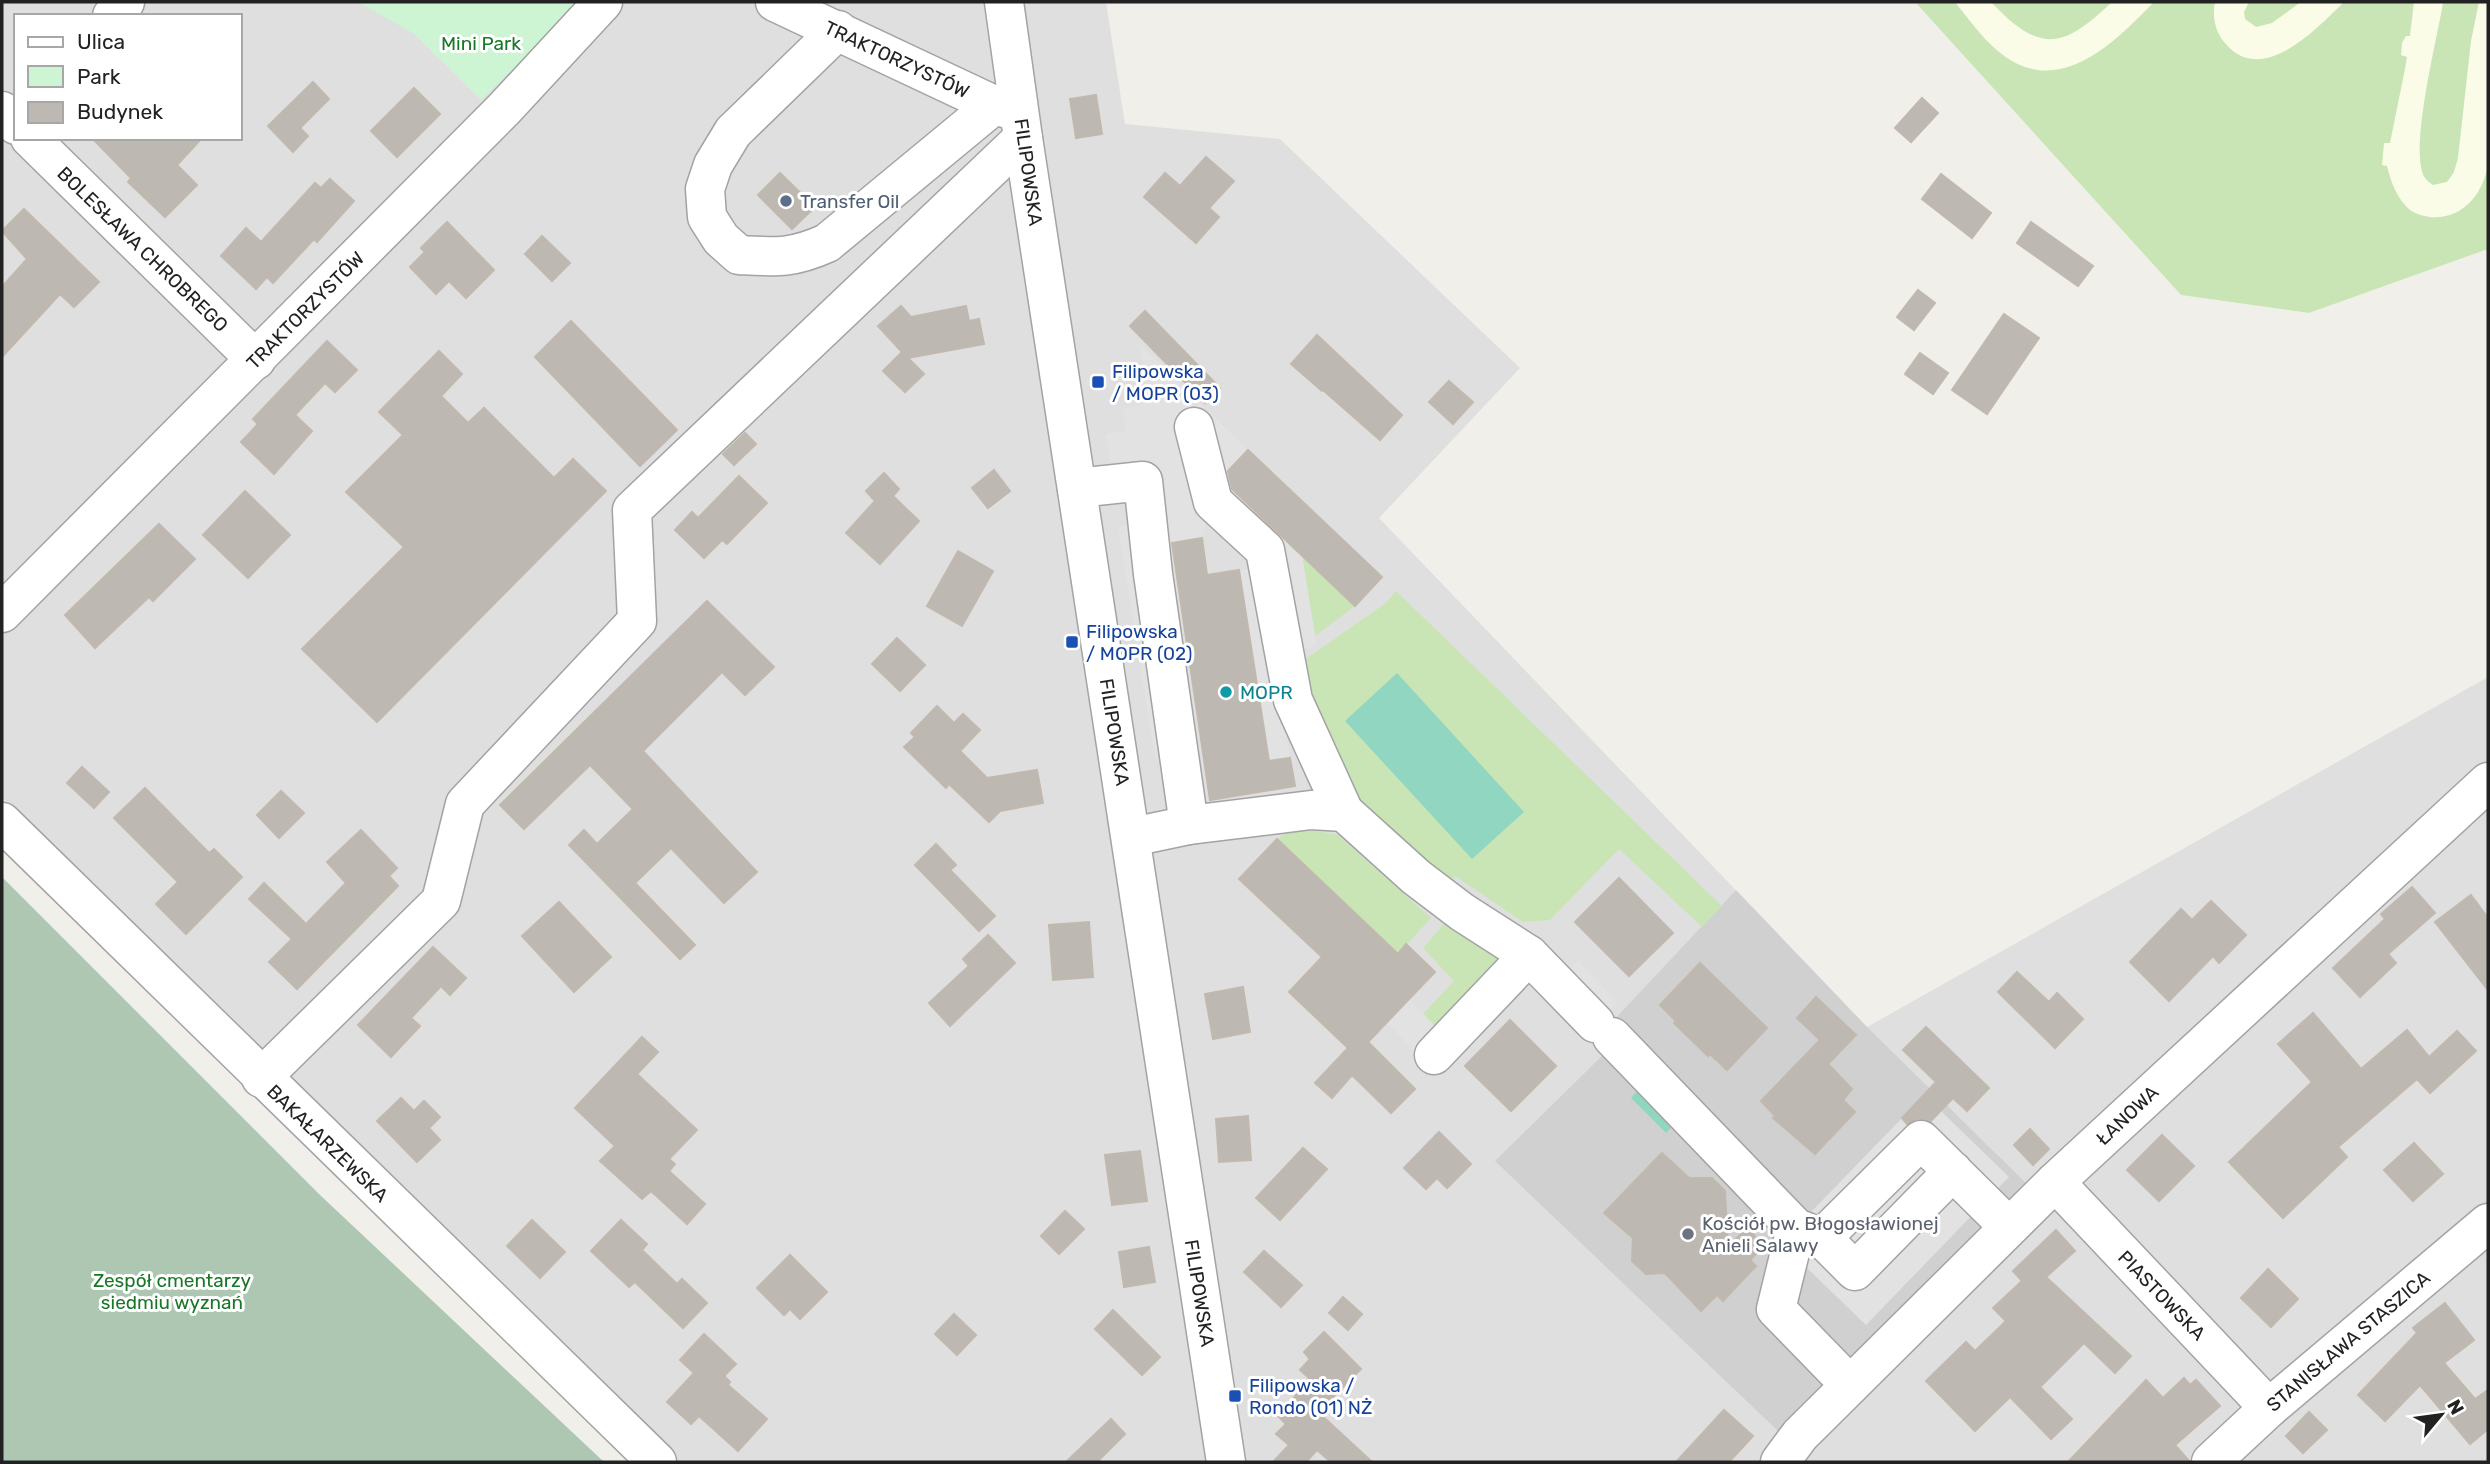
<svg xmlns="http://www.w3.org/2000/svg" width="2490" height="1464" viewBox="0 0 2490 1464" font-family="Rubik,sans-serif">
	<style>
		.residential { fill: #e0dfdf; fill-rule: evenodd }
		.education { fill: #fbfce8 }
		.religious { fill: #d0d0d0 }
		.grass { fill: #c9e5b6 }
		.cemetery { fill: #aec7b3 }
		.park { fill: #cdf5d4 }
		.pitch { fill: #91d6c1 }
		.parking { fill: #e2e2e2 }
		.building { fill: #beb8b3; stroke: #c1b8ae; stroke-width: 2 }
		.lines { fill: none; stroke-linecap: round; stroke-linejoin: round }
		.minor-casing { stroke: #a3a3a3; stroke-width: 41 }
		.minor { stroke: #fff; stroke-width: 38 }
		.service-dot { fill: #5c6f8a; stroke: #fff; stroke-width: 2.5 }
		.transit-dot { fill: #1a4fb4; stroke: #fff; stroke-width: 2.5 }
		.culture-dot { fill: #0f9aa8; stroke: #fff; stroke-width: 2.5 }
		.worship-dot { fill: #6b7280; stroke: #fff; stroke-width: 2.5 }
		.labels { text-anchor: middle; stroke-width: 6; stroke-linejoin: round; paint-order: stroke }
		.park-label { font-size: 19px; fill: #197728; stroke: #fff }
		.street-label { font-size: 19px; fill: #222; stroke: #fff }
		.service-label { font-size: 19px; fill: #4e5e75; stroke: #fff; text-anchor: start }
		.transit-label { font-size: 19px; fill: #164399; stroke: #fff; text-anchor: start }
		.culture-label { font-size: 19px; fill: #0d838f; stroke: #fff; text-anchor: start }
		.worship-label { font-size: 19px; fill: #5b616d; stroke: #fff; text-anchor: start }
	</style>
	<rect width="100%" height="100%" fill="#f1efea"/>
	<path class="residential" d="M2,2H1106L1125,124L1280,139L1520,368L1379,518L1867,1027L2488,677V1462H680L2,798ZM16,16H240V138H16Z"/>
	<path class="education" d="M1915,2H2488V249L2309,313L2181,295Z"/>
	<path class="religious" d="M1736,890L1867,1027L2031,1188L1778,1431L1495,1161L1607,1051L1596,1039Z"/>
	<g class="grass">
		<path d="M1915,2H1955C1968,18 1981,37 1998,51C2057,101 2113,44 2154,2H2215C2212,16 2215,32 2225,43C2262,88 2317,28 2344,2H2414L2410,36H2406L2402,43L2401,55L2407,57L2405,69L2390,143H2384L2382,165L2387,166C2391,182 2397,199 2410,210C2416,214 2423,216 2430,217C2463,220 2484,193 2488,163V249L2309,313L2181,295Z"/>
		<path d="M1991,2H2112C2063,49 2040,54 1991,2Z"/>
		<path d="M2249,2H2301L2272,23L2256,27L2245,19L2244,12Z"/>
		<path d="M2443,2H2479L2471,41L2458,158L2454,172L2447,182L2433,185C2430,183 2427,181 2425,178C2408,150 2438,37 2443,2Z"/>
		<path d="M1302,555L1355,606L1315,636Z"/>
		<path d="M1396,591L1722,906L1702,927L1619,849L1550,920L1523,922L1455,876L1448,885L1353,798L1304,696L1300,663L1386,603Z"/>
		<path d="M1295,827L1338,835L1431,918L1398,954L1277,839Z"/>
		<path d="M1450,917L1502,952L1503,964L1439,1031L1423,1014L1454,981L1423,948Z"/>
	</g>
	<path class="cemetery" d="M2,877L320,1195L604,1462H2Z"/>
	<path class="park" d="M358,2H581L481,100L413,33Z"/>
	<g class="pitch">
		<path d="M1397,673L1524,812L1472,859L1345,721Z"/>
		<path d="M1659,1067L1695,1103L1666,1133L1631,1098Z"/>
	</g>
	<g class="parking">
		<path d="M1140,344L1248,450L1221,478L1202,538L1169,544L1179,774L1155,758L1118,527L1139,522L1112,469L1106,434L1126,431L1123,409L1148,403Z"/>
		<path d="M1281,535L1302,555L1315,636L1317,645L1300,650Z"/>
		<path d="M1259,568L1290,758L1269,761L1239,570Z"/>
		<path d="M1579,961L1618,1003L1602,1018L1563,976Z"/>
		<path d="M1409,998L1439,1031L1415,1053L1387,1022Z"/>
		<path d="M1941,1111L2009,1177L1866,1325L1781,1243L1902,1118L1918,1134Z"/>
	</g>
	<g class="building">
		<path d="M313,82L329,99L300,128L308,136L293,152L268,126Z"/>
		<path d="M414,88L440,114L397,157L371,131Z"/>
		<path d="M1096,95L1102,134L1076,138L1070,99Z"/>
		<path d="M1922,98L1938,113L1911,142L1895,128Z"/>
		<path d="M92,138H202L177,165L197,185L165,217L128,182L131,178Z"/>
		<path d="M1206,157L1234,181L1209,208L1219,217L1196,243L1144,197L1165,173L1180,186Z"/>
		<path d="M780,173L815,207L792,229L758,195Z"/>
		<path d="M1941,174L1991,213L1972,238L1922,199Z"/>
		<path d="M330,179L354,201L317,242L314,239L273,283L267,277L256,289L221,256L246,228L261,242L315,183L321,188Z"/>
		<path d="M24,209L99,282L74,307L60,294L2,357V287L27,259L2,231Z"/>
		<path d="M447,222L494,270L466,298L449,281L436,294L410,267L425,252L421,248Z"/>
		<path d="M2031,222L2093,266L2078,286L2017,243Z"/>
		<path d="M542,236L570,263L552,281L525,254Z"/>
		<path d="M1918,290L1935,303L1914,330L1897,317Z"/>
		<path d="M901,306L911,317L966,306L969,321L979,319L984,344L908,358L924,374L905,392L883,371L902,352L878,326Z"/>
		<path d="M1145,311L1220,388L1205,403L1130,326Z"/>
		<path d="M2004,314L2039,338L1987,414L1952,390Z"/>
		<path d="M571,321L677,430L640,466L535,357Z"/>
		<path d="M1317,335L1402,415L1380,440L1323,390L1322,391L1291,364Z"/>
		<path d="M327,341L357,370L335,392L325,383L295,415L312,431L274,474L241,442L258,424L253,419Z"/>
		<path d="M439,351L462,374L441,396L468,423L484,408L554,478L573,459L606,491L377,722L302,649L404,547L346,492L403,435L379,412Z"/>
		<path d="M1920,353L1948,373L1933,394L1905,374Z"/>
		<path d="M1449,381L1473,402L1453,424L1429,402Z"/>
		<path d="M745,433L756,444L734,465L723,454Z"/>
		<path d="M1248,450L1382,577L1355,606L1232,489L1228,471Z"/>
		<path d="M994,470L1010,491L988,508L972,488Z"/>
		<path d="M884,473L899,489L893,496L919,521L880,564L846,533L875,501L866,491Z"/>
		<path d="M739,476L767,503L727,544L722,540L704,558L675,530L692,512L698,518Z"/>
		<path d="M245,491L290,535L248,578L203,535Z"/>
		<path d="M159,524L195,559L153,601L149,597L95,648L65,615Z"/>
		<path d="M1202,538L1207,575L1239,570L1269,761L1290,758L1295,786L1210,800L1172,543Z"/>
		<path d="M958,551L993,571L962,626L927,606Z"/>
		<path d="M707,601L774,667L745,695L722,672L643,751L757,872L724,903L671,848L635,883L695,945L680,959L569,845L584,830L597,844L633,809L590,765L524,829L500,805Z"/>
		<path d="M897,638L925,665L900,691L872,664Z"/>
		<path d="M937,706L954,723L963,714L980,730L960,751L987,778L1037,770L1043,803L1000,811L989,822L949,784L946,788L904,747L915,737L911,733Z"/>
		<path d="M82,767L109,792L94,808L67,783Z"/>
		<path d="M145,788L209,853L214,849L242,877L186,934L156,904L178,882L114,818Z"/>
		<path d="M281,791L304,813L279,838L257,815Z"/>
		<path d="M361,830L397,868L389,876L398,886L297,989L269,962L292,939L249,899L264,883L306,924L346,883L327,862Z"/>
		<path d="M1277,839L1398,954L1406,944L1435,972L1368,1042L1415,1089L1391,1113L1352,1075L1332,1098L1315,1083L1348,1048L1289,992L1322,957L1239,879Z"/>
		<path d="M936,844L956,865L950,870L995,916L979,931L915,865Z"/>
		<path d="M1619,878L1673,933L1629,976L1575,922Z"/>
		<path d="M2412,887L2435,913L2388,954L2396,963L2360,997L2333,968L2385,919L2381,914Z"/>
		<path d="M2471,895L2488,918V990L2435,922Z"/>
		<path d="M2211,901L2246,935L2219,963L2213,956L2169,1001L2130,962L2181,909L2192,920Z"/>
		<path d="M559,902L611,957L574,992L522,936Z"/>
		<path d="M1089,922L1093,977L1053,980L1049,925Z"/>
		<path d="M988,935L1015,963L950,1026L929,1003L969,966L963,959Z"/>
		<path d="M433,947L466,978L450,995L441,986L411,1018L420,1026L391,1057L358,1025Z"/>
		<path d="M1700,963L1767,1028L1727,1070L1710,1054L1708,1056L1674,1023L1676,1021L1660,1005Z"/>
		<path d="M2017,972L2049,1002L2057,993L2083,1019L2055,1048L1998,992Z"/>
		<path d="M1243,987L1250,1032L1213,1039L1205,994Z"/>
		<path d="M1816,997L1856,1035L1828,1064L1852,1089L1843,1100L1855,1112L1815,1154L1773,1118L1775,1116L1761,1101L1820,1040L1797,1018Z"/>
		<path d="M2313,1013L2361,1069L2407,1030L2429,1057L2457,1031L2476,1051L2430,1093L2417,1079L2338,1147L2347,1157L2283,1218L2229,1162L2312,1082L2278,1044Z"/>
		<path d="M1510,1020L1556,1066L1511,1111L1465,1066Z"/>
		<path d="M1926,1027L1989,1088L1967,1111L1953,1098L1931,1121L1916,1119L1907,1124L1902,1118L1936,1082L1903,1050Z"/>
		<path d="M642,1037L658,1052L637,1074L697,1130L669,1159L675,1164L669,1171L705,1204L687,1224L651,1191L642,1199L600,1161L615,1146L575,1108Z"/>
		<path d="M401,1098L414,1111L424,1101L440,1117L429,1128L440,1140L417,1162L377,1121Z"/>
		<path d="M1248,1116L1251,1160L1219,1162L1216,1119Z"/>
		<path d="M2030,1129L2049,1149L2033,1165L2014,1145Z"/>
		<path d="M1439,1132L1471,1164L1447,1188L1437,1178L1426,1189L1404,1168Z"/>
		<path d="M2162,1135L2194,1166L2159,1201L2127,1170Z"/>
		<path d="M2414,1143L2443,1174L2413,1201L2384,1170Z"/>
		<path d="M1303,1148L1327,1169L1280,1220L1256,1198Z"/>
		<path d="M1140,1151L1147,1201L1112,1205L1105,1155Z"/>
		<path d="M1662,1153L1689,1178H1712L1725,1191L1728,1247L1747,1228L1764,1246L1750,1260L1756,1266L1736,1287L1723,1301L1717,1295L1701,1311L1665,1273L1646,1274L1632,1261L1633,1238L1604,1213Z"/>
		<path d="M1065,1211L1084,1229L1059,1254L1041,1236Z"/>
		<path d="M532,1220L565,1252L540,1278L507,1246Z"/>
		<path d="M621,1220L647,1244L642,1250L677,1284L682,1279L707,1303L683,1328L635,1282L629,1287L591,1251Z"/>
		<path d="M2056,1230L2075,1251L2046,1277L2131,1356L2115,1373L2084,1343L2040,1387L2072,1419L2051,1439L2010,1397L1975,1431L1926,1381L1966,1342L1975,1351L2006,1321L1993,1308L2022,1281L2013,1271Z"/>
		<path d="M1149,1247L1155,1282L1124,1287L1119,1252Z"/>
		<path d="M1264,1251L1302,1285L1281,1307L1244,1272Z"/>
		<path d="M790,1255L827,1292L800,1319L790,1309L784,1315L757,1288Z"/>
		<path d="M2268,1269L2298,1299L2271,1327L2241,1298Z"/>
		<path d="M1343,1297L1362,1314L1348,1330L1329,1313Z"/>
		<path d="M2445,1303L2474,1340L2444,1363L2475,1399L2488,1390V1429L2470,1444L2420,1385L2385,1421L2358,1395L2417,1333L2413,1328Z"/>
		<path d="M1113,1310L1160,1357L1142,1375L1095,1329Z"/>
		<path d="M954,1314L976,1335L957,1355L935,1334Z"/>
		<path d="M1324,1332L1361,1369L1318,1412L1372,1462H1331L1317,1450L1306,1462H1273L1289,1445L1276,1434L1286,1424L1278,1416L1310,1379L1300,1370L1310,1359L1304,1352Z"/>
		<path d="M704,1334L736,1364L724,1376L730,1382L728,1385L767,1419L738,1451L699,1416L691,1424L667,1402L694,1373L680,1360Z"/>
		<path d="M2184,1378L2190,1385L2196,1380L2220,1406L2175,1445L2190,1462H2068L2146,1380L2163,1398Z"/>
		<path d="M1724,1410L1753,1436L1729,1462H1676Z"/>
		<path d="M2309,1412L2327,1430L2303,1453L2286,1436Z"/>
		<path d="M1111,1419L1125,1434L1097,1462H1066Z"/>
	</g>
	<g class="lines">
		<g class="minor-casing">
			<g id="minor">
				<path d="M775,2L994,105L1015,111"/>
				<path d="M1004,2L1023,138L1226,1462"/>
				<path d="M112,16L125,2"/>
				<path d="M838,30L733,132L713,165L705,189L707,217L721,239L739,255C775,257 792,259 827,243L994,105"/>
				<path d="M2,111L16,125"/>
				<path d="M30,138L256,360"/>
				<path d="M1194,427L1213,502L1265,550L1293,700L1344,812"/>
				<path d="M1077,488L1143,481L1153,574L1189,825"/>
				<path d="M2,613L504,109L603,2"/>
				<path d="M2,822L657,1462"/>
				<path d="M1132,837L1189,825L1311,810L1344,812L1416,877L1462,912L1529,955L1595,1023"/>
				<path d="M1612,1037L1796,1228L1822,1238"/>
				<path d="M1434,1055L1529,955"/>
				<path d="M261,1078L441,901L465,804L637,621L632,510L1023,138"/>
				<path d="M1953,1171L1855,1271L1822,1238L1921,1140L2009,1227"/>
				<path d="M2055,1182L2269,1408"/>
				<path d="M1796,1228L1776,1309L1850,1385"/>
				<path d="M1780,1462L1800,1435L2055,1182L2488,782"/>
				<path d="M2211,1462L2269,1408L2488,1223"/>
			</g>
		</g>
		<use href="#minor" class="minor"/>
	</g>
	<circle class="service-dot" cx="786" cy="201" r="7"/>
	<g class="transit-dot">
		<rect x="1091" y="375" width="14" height="14" rx="3.5"/>
		<rect x="1065" y="635" width="14" height="14" rx="3.5"/>
		<rect x="1228" y="1389" width="14" height="14" rx="3.5"/>
	</g>
	<circle class="culture-dot" cx="1226" cy="692" r="7"/>
	<circle class="worship-dot" cx="1688" cy="1234" r="7"/>
	<g class="labels">
		<g class="park-label">
			<text x="481" y="50">Mini Park</text>
			<text x="172" y="1287">Zespół cmentarzy<tspan x="172" dy="22">siedmiu wyznań</tspan></text>
		</g>
		<g class="street-label">
			<text transform="translate(897 59) rotate(25)" y="7">TRAKTORZYSTÓW</text>
			<text transform="translate(1029 172) rotate(82)" y="7">FILIPOWSKA</text>
			<text transform="translate(143 249) rotate(44)" y="7">BOLESŁAWA CHROBREGO</text>
			<text transform="translate(305 310) rotate(-45)" y="7">TRAKTORZYSTÓW</text>
			<text transform="translate(1115 732) rotate(81)" y="7">FILIPOWSKA</text>
			<text transform="translate(2127 1115) rotate(-43)" y="7">ŁANOWA</text>
			<text transform="translate(328 1143) rotate(44)" y="7">BAKAŁARZEWSKA</text>
			<text transform="translate(1200 1293) rotate(81)" y="7">FILIPOWSKA</text>
			<text transform="translate(2162 1295) rotate(46)" y="7">PIASTOWSKA</text>
			<text transform="translate(2348 1341) rotate(-40)" y="7">STANISŁAWA STASZICA</text>
		</g>
		<g class="service-label">
			<text x="800" y="208">Transfer Oil</text>
		</g>
		<g class="transit-label">
			<text x="1112" y="378">Filipowska<tspan x="1112" dy="22">/ MOPR (03)</tspan></text>
			<text x="1086" y="638">Filipowska<tspan x="1086" dy="22">/ MOPR (02)</tspan></text>
			<text x="1249" y="1392">Filipowska /<tspan x="1249" dy="22">Rondo (01) NŻ</tspan></text>
		</g>
		<g class="culture-label">
			<text x="1240" y="699">MOPR</text>
		</g>
		<g class="worship-label">
			<text x="1702" y="1230">Kościół pw. Błogosławionej<tspan x="1702" dy="22">Anieli Salawy</tspan></text>
		</g>
	</g>
	<rect width="2490" height="1464" fill="none" stroke="#222222" stroke-width="7"/>
	<rect x="14" y="14" width="228" height="126" fill="#ffffff" stroke="#a7a7a7" stroke-width="2"/>
	<rect x="28" y="37" width="35" height="10" fill="#ffffff" stroke="#a7a7a7" stroke-width="2"/>
	<text x="77" y="49" font-size="21" fill="#222222">Ulica</text>
	<rect x="28" y="66" width="35" height="21" fill="#cdf5d4" stroke="#a7a7a7" stroke-width="2"/>
	<text x="77" y="84" font-size="21" fill="#222222">Park</text>
	<rect x="28" y="102" width="35" height="21" fill="#beb8b3" stroke="#a7a7a7" stroke-width="2"/>
	<text x="77" y="119" font-size="21" fill="#222222">Budynek</text>
	<g transform="translate(2441 1415) rotate(61)" stroke="#ffffff" stroke-width="5" paint-order="stroke">
	<path d="M0-5L12 26L0 18L-12 26Z" fill="#222222"/>
	<text y="-10" font-size="19" font-weight="bold" text-anchor="middle" fill="#222222">N</text>
	</g>
</svg>
